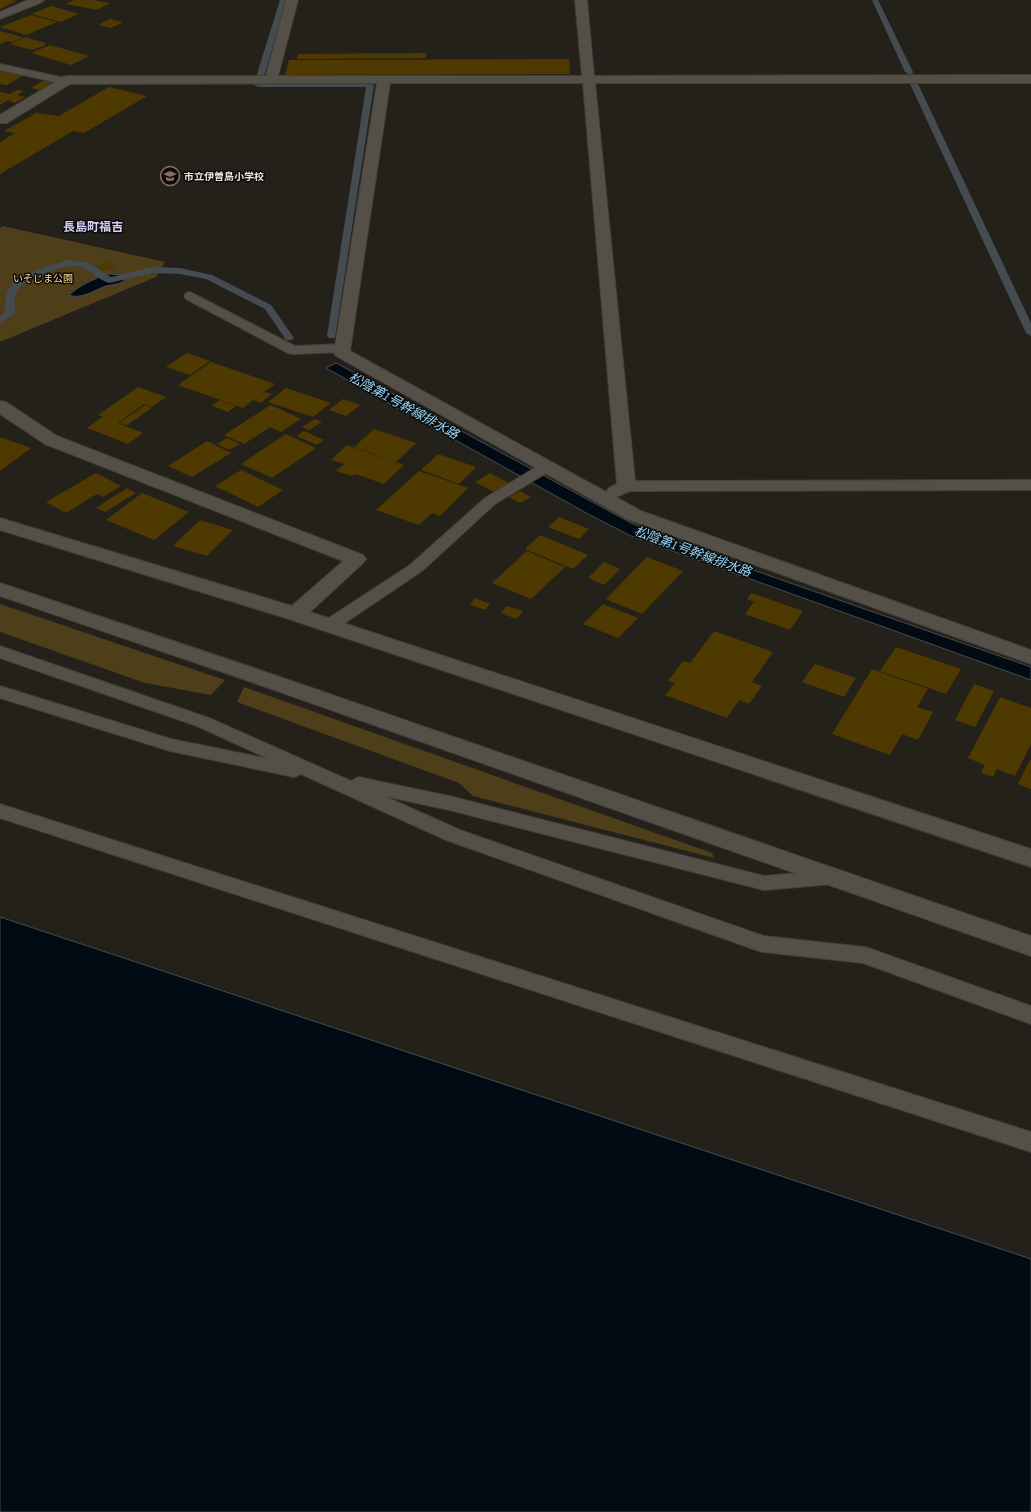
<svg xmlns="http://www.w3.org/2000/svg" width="1031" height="1512" viewBox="0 0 1031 1512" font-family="'Source Sans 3','Noto Sans JP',sans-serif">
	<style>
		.green { fill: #4e3e1a }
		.water { fill: #000b14; stroke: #454c51 }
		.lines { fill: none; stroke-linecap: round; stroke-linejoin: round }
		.stream { fill: #454c51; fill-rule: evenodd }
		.building { fill: #4e3a00 }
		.service-casing { stroke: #413f3a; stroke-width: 2 }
		.minor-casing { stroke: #413f3a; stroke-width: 2 }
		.tertiary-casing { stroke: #413f3a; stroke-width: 2 }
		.service { fill: #545048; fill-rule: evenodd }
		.minor { fill: #545048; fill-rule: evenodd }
		.tertiary { fill: #545048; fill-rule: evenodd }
		.labels { text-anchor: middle; stroke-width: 3; stroke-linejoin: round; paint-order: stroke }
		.far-poi-label { font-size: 10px; font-weight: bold; fill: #e7e5e0; stroke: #0c0b08; text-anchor: start }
		.far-park-label { font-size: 10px; fill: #fddb8c; stroke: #0c0b08 }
		.far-quarter-label { font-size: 12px; font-weight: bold; fill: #d4cdf9; stroke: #0c0b08 }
		.water-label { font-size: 13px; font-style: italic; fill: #96d7fc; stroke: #0c0b08 }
	</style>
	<rect width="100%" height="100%" fill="#24211a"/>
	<g class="green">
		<path d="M3,226L165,262L156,277L0,342V228Z"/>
		<path d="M0,604L225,680L211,695L145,683L0,632Z"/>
		<path d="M244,687L712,853L714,858L473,796L459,783L237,702Z"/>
	</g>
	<g class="water">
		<path d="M108,274L123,275L127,278C121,285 114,284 106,286C95,290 80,300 69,295C80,285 94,279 108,274Z"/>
		<path d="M336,363L631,523L707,554L1031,667V680L631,536L590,515L326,368Z"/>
		<path d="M0,917L1031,1259V1512H0Z"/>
	</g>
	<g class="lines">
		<g class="stream">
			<path d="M280,0H286L265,74L261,76H258L257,74Z"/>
			<path d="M872,0H878L913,72L912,74H909L905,72Z"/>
			<path d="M256,81L263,83H370L374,85L335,338H329L327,336L366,87H258L254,85Z"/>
			<path d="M911,82H914L918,84L1031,323V336L1026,333L910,84Z"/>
			<path d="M70,260L89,263L111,277L154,267L180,268L212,275L271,305L294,338L292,340H286L265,309L206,279L180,274L154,273L109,283C98,280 90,269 79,266C66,263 23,279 17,291C13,298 15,306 15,313L0,323V316L5,312C6,306 5,299 7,293C13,274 53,264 70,260Z"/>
		</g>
	</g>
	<g class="building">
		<path d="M0,0H11L17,1L0,9Z"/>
		<path d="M74,0H92L110,3L97,10L66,4Z"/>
		<path d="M51,6L79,14L60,22L32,14Z"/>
		<path d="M31,15L57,22L26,35L0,27Z"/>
		<path d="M110,19L123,22L111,28L98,25Z"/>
		<path d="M0,31L23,37L12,42L8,41L0,44Z"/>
		<path d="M25,37L46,43L44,44L46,45L32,50L10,44Z"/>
		<path d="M50,45L89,56L71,65L31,53Z"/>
		<path d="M426,53V58L297,59L298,54Z"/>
		<path d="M569,59L570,74L285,75L289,60Z"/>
		<path d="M0,71L24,75L7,85L0,84Z"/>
		<path d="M44,80L52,82L40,90L31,88Z"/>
		<path d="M109,87L147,96L84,133L73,131L0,174V142L15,133L4,131L36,113L59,116Z"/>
		<path d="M17,90L24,91L17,95L25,97L15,103L8,101L11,99H10L0,105V92L10,94Z"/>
		<path d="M108,262L116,267L104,271L96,266Z"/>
		<path d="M187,353L210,361L190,375L166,367Z"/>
		<path d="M211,362L275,384L257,397L265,392L272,394L261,403L253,400L243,408L178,385Z"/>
		<path d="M138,387L166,397L152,407L144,404L118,423L143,433L128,444L87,428L102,417L108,419L98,415Z"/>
		<path d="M286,388L331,403L313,417L268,402Z"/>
		<path d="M343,399L360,405L346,416L329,410Z"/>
		<path d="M219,400L236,406L228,412L212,406Z"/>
		<path d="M145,405L152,408L127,425L119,423Z"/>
		<path d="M271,405L301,419L281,432L270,427L244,444L224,435Z"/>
		<path d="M315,419L322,422L309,430L302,427Z"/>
		<path d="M374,429L416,443L396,462L354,447Z"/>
		<path d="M304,431L324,440L317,445L297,436Z"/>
		<path d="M286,434L316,448L272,478L241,464Z"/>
		<path d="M0,437L31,448L0,471Z"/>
		<path d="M227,438L240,444L229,450L217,444Z"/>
		<path d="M207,441L231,453L192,477L168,466Z"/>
		<path d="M347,445L404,465L384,484L356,474L352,476L336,471L344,464L331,460Z"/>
		<path d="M438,454L476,467L459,484L421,470Z"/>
		<path d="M241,470L283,490L258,507L215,486Z"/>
		<path d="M419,471L468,488L440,516L432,513L419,525L376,510Z"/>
		<path d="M96,473L121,486L103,497L97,494L66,513L46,502Z"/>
		<path d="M490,473L509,483L494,492L475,482Z"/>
		<path d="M127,488L136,493L105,512L96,508Z"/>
		<path d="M520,491L531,497L520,503L509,497Z"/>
		<path d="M142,493L189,512L154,540L106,520Z"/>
		<path d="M559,517L589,529L579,539L548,527Z"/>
		<path d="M200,520L233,530L207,556L173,546Z"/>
		<path d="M540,535L588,555L573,569L525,549Z"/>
		<path d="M527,551L565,567L531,599L492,583Z"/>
		<path d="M647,557L683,571L642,614L606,599Z"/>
		<path d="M604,562L620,569L604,585L588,578Z"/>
		<path d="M751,593L803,611L790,630L745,614L754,602L747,599Z"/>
		<path d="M475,598L490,604L485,610L470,605Z"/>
		<path d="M603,604L638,618L618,638L583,624Z"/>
		<path d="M507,606L523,611L517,619L501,613Z"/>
		<path d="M714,631L773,652L752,682L762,686L749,704L739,700L727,718L665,695L675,683L668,681L683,661L690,663Z"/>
		<path d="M896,647L961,669L946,694L880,671Z"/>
		<path d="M815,664L856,678L844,697L802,682Z"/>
		<path d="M872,669L928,689L917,707L933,712L918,740L902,734L890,755L832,734Z"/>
		<path d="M974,684L994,691L975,727L955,720Z"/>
		<path d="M1000,697L1031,708V744L1015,776L997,769L993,777L981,773L985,765L968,758Z"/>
		<path d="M1030,760H1031V789L1018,784Z"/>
	</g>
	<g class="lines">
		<g class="service-casing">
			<g id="service">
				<path d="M0,64L65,78L70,81L65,84L0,70Z"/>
				<path d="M190,292L295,346L343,344L348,345L350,348L348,351L343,352L293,354L288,353L186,299L184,296L186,293Z"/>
				<path d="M548,462L553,463L555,466L553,469L495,504L422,571L336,629L330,630L324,629L322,625L324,621L410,565L485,498L543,463Z"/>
				<path d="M0,646L209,718L351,781L358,777L449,796L764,876L833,870L840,872L843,877L840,882L833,884L764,890L449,810L384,796L460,830L764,936L864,947L871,949L1031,1006V1024L863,963L763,952L756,950L446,840L301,774L294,777L170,751L0,698V686L171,739L269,759L197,726L0,658Z"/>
				<path d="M0,804L1031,1132V1152L0,818Z"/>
			</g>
		</g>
		<g class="minor-casing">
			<g id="minor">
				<path d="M28,0H44L42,2L0,19V12Z"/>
				<path d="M286,0H298L278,76H582L575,0H587L594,76L1031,75V83H595L635,481L1031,480V490L630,491L616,497L641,511L1031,650V664L627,519L336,356L334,353L377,83L70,84L7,123H0V115L63,77L67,76H266ZM390,83H583L617,484L609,488L606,492L350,351Z"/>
				<path d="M0,401L6,402L57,436L363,555L366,559L363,563L310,612L1031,849V867L289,619L0,530V518L292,606L343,561L45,444L0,414Z"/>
			</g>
		</g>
		<g class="tertiary-casing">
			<path id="tertiary" d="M0,583L254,668L1031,936V956L240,678L0,596Z"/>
		</g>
		<use href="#service" class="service"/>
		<use href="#minor" class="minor"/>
		<use href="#tertiary" class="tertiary"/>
	</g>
	<defs>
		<g id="school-ring" transform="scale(1)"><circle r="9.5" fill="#0c0b08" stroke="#8d6e63" stroke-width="1.5"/><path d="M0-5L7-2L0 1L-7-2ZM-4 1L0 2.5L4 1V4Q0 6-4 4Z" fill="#8d6e63"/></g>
	</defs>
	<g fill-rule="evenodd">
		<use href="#school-ring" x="170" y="176"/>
	</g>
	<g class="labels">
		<g class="far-poi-label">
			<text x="184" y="180">市立伊曽島小学校</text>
		</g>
		<g class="far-park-label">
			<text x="43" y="282">いそじま公園</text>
		</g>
		<g class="far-quarter-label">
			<text x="93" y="231">長島町福吉</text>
		</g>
		<g class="water-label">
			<text transform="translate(404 405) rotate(29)" y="5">松陰第1号幹線排水路</text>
			<text transform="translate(693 551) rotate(20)" y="5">松陰第1号幹線排水路</text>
		</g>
	</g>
</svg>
